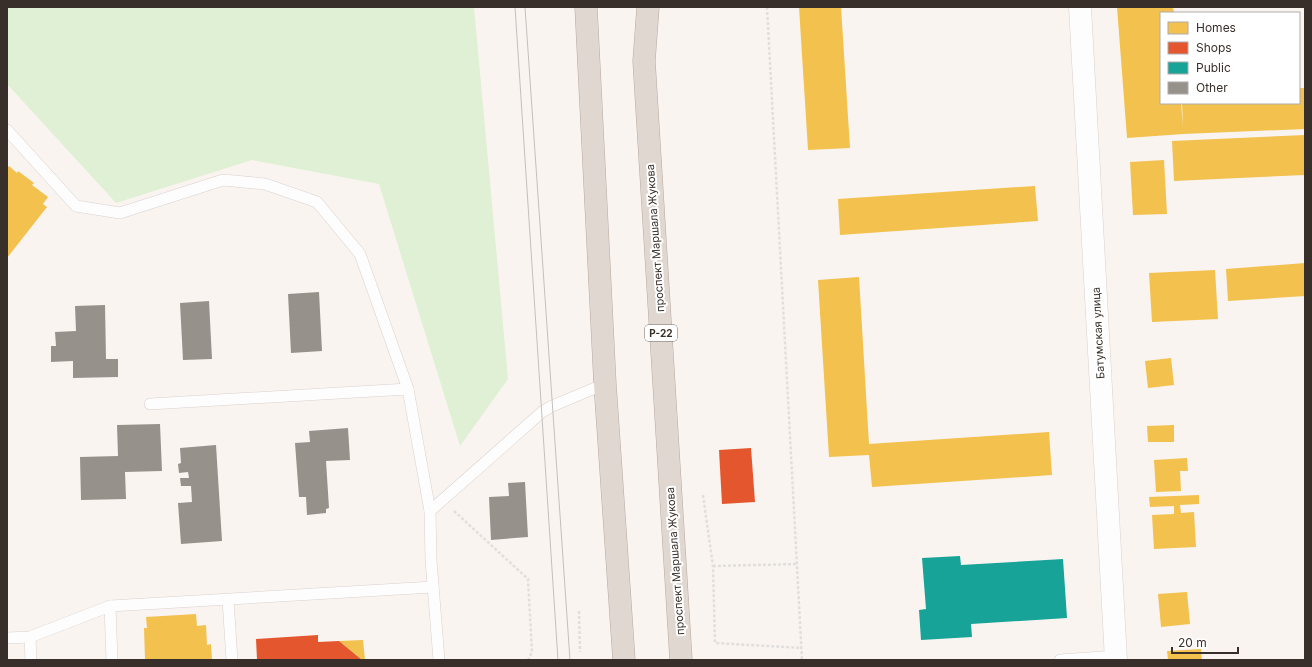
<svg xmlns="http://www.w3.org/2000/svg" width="1312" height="667" viewBox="0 0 1312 667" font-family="Inter,sans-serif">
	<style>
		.green { fill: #dff0d4 }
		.homes { fill: #f2c14e }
		.shops { fill: #e4572e }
		.public { fill: #17a398 }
		.building { fill: #97918c }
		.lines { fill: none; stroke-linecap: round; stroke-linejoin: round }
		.lane-casing { stroke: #d9d1cd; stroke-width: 12 }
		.street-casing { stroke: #d9d1cd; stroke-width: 23 }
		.highway-casing { stroke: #b6aaa1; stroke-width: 23 }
		.path { stroke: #e1dfdd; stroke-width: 2.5; stroke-dasharray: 3 2; stroke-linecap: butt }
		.lane { stroke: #fefdfd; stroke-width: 11 }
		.street { stroke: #fefdfd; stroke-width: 22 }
		.highway { stroke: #e0d7d0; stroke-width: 22 }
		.tram { stroke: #c2c0bf; stroke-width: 1 }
		.labels { text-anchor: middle; stroke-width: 4; stroke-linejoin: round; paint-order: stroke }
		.shield { fill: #fff; stroke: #746d6a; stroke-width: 1 }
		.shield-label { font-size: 10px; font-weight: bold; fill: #392f2a }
		.street-label { font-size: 11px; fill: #392f2a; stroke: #fff }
	</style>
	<rect width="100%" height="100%" fill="#faf4f0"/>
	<path class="green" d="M7,7H474L508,379L460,446L379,184L252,160L116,203L7,84Z"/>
	<g class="homes">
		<path d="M799,7H841L850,148L808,150Z"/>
		<path d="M1117,7H1173L1174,13H1161V103H1181L1183,126L1182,103H1299V88H1305V129L1183,134L1127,138Z"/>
		<path d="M1305,135V175L1174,181L1172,141Z"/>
		<path d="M1164,160L1167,214L1133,215L1130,162Z"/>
		<path d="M9,166L17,173L18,171L34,183L32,185L48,197L43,204L47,207L7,258V168Z"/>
		<path d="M1035,186L1038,221L840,235L838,199Z"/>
		<path d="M1305,263V296L1228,301L1226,269Z"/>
		<path d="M1215,270L1218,319L1152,322L1149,273Z"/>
		<path d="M859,277L869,444L1049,432L1052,475L872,487L869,455L829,457L818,280Z"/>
		<path d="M1171,358L1174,385L1148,388L1145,361Z"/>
		<path d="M1174,425V442H1148L1147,426Z"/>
		<path d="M1187,458L1188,471H1180L1181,491L1156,492L1154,460Z"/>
		<path d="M1199,495V504L1180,505L1181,513L1194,512L1196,547L1154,549L1152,515L1174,514V506L1150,507L1149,497Z"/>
		<path d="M1187,592L1190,624L1161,627L1158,594Z"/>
		<path d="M196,614L197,626L206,625L207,645L211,644L212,660H145L144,628H147L146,617Z"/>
		<path d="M363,640L365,660H362L339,641Z"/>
		<path d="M1201,649L1202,660H1168L1167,651Z"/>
	</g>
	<g class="shops">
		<path d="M751,448L755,502L722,504L719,450Z"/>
		<path d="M318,635V642L339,641L362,660H257L256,639Z"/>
	</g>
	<path class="public" d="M960,556L961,565L1063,559L1067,618L971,624L972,637L921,640L919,610L926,609L922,558Z"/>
	<g class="building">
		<path d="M319,292L322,351L291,353L288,294Z"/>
		<path d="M209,301L212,359L183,360L180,303Z"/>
		<path d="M105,305L106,359H118V377L73,378V361L51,362V346H56L55,332L76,331L75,306Z"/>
		<path d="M160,424L162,471L125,472L126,499L81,500L80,457L118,456L117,425Z"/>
		<path d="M348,428L350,460L326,461L329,508L326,509V513L307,515L306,497H299L295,443L310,442L309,431Z"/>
		<path d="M216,445L222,541L181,544L178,503L192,502L191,486H181L180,478H189L188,472L179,473L178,464L181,463L180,448Z"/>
		<path d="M525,482L528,537L491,540L489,497L509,496L508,483Z"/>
	</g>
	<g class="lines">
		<g class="lane-casing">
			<g id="lane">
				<path d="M7,130L76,206L120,213L223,180L265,184L317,202L360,254L408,389"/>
				<path d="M150,404L408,389L430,511"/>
				<path d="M228,600L232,660"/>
				<path d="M110,606L112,660"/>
				<path d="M30,637L31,660"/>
				<path d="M7,638L30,637L110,606L433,587"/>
				<path d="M439,660L431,560L430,511L542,412L552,406L605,384"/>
				<path d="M1060,660L1116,656"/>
			</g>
		</g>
		<g class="street-casing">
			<path id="street" d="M1080,7L1116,660"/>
		</g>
		<g class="highway-casing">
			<g id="highway">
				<path d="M586,7L605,384L624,660"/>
				<path d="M648,7L644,61L681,660"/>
			</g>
		</g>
		<g class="path">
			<path d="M767,7L802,660"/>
			<path d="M703,495L713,566L715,643L802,648"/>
			<path d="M454,511L528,579L532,652L528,660"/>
			<path d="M713,566L798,564"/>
			<path d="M579,611L580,652"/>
		</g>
		<use href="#lane" class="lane"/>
		<use href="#street" class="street"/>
		<use href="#highway" class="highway"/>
		<g class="tram">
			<path d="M515,7L558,660"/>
			<path d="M525,7L570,660"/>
		</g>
	</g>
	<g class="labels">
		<rect class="shield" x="645" y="325" width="32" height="16" rx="3"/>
		<g class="shield-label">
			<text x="661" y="337">Р-22</text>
		</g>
		<g class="street-label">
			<text transform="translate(655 238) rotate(-94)" y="4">проспект Маршала Жукова</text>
			<text transform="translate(1098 333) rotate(-93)" y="4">Батумская улица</text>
			<text transform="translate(675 561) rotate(-94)" y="4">проспект Маршала Жукова</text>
		</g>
	</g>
	<rect width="1312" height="667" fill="none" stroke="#392f2a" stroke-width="16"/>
	<rect x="1160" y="12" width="140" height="92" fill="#ffffff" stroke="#b0acaa"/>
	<rect x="1168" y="22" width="20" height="12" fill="#f2c14e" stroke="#b0acaa"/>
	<text x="1196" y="32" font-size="12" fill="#392f2a">Homes</text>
	<rect x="1168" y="42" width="20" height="12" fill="#e4572e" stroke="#b0acaa"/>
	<text x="1196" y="52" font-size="12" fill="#392f2a">Shops</text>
	<rect x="1168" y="62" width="20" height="12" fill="#17a398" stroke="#b0acaa"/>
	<text x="1196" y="72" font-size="12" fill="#392f2a">Public</text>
	<rect x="1168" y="82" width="20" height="12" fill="#97918c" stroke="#b0acaa"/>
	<text x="1196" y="92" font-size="12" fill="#392f2a">Other</text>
	<path d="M1172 647v6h66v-6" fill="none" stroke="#392f2a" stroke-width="2"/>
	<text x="1178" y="647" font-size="12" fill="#392f2a" stroke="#ffffff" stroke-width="3" paint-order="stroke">20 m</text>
</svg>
